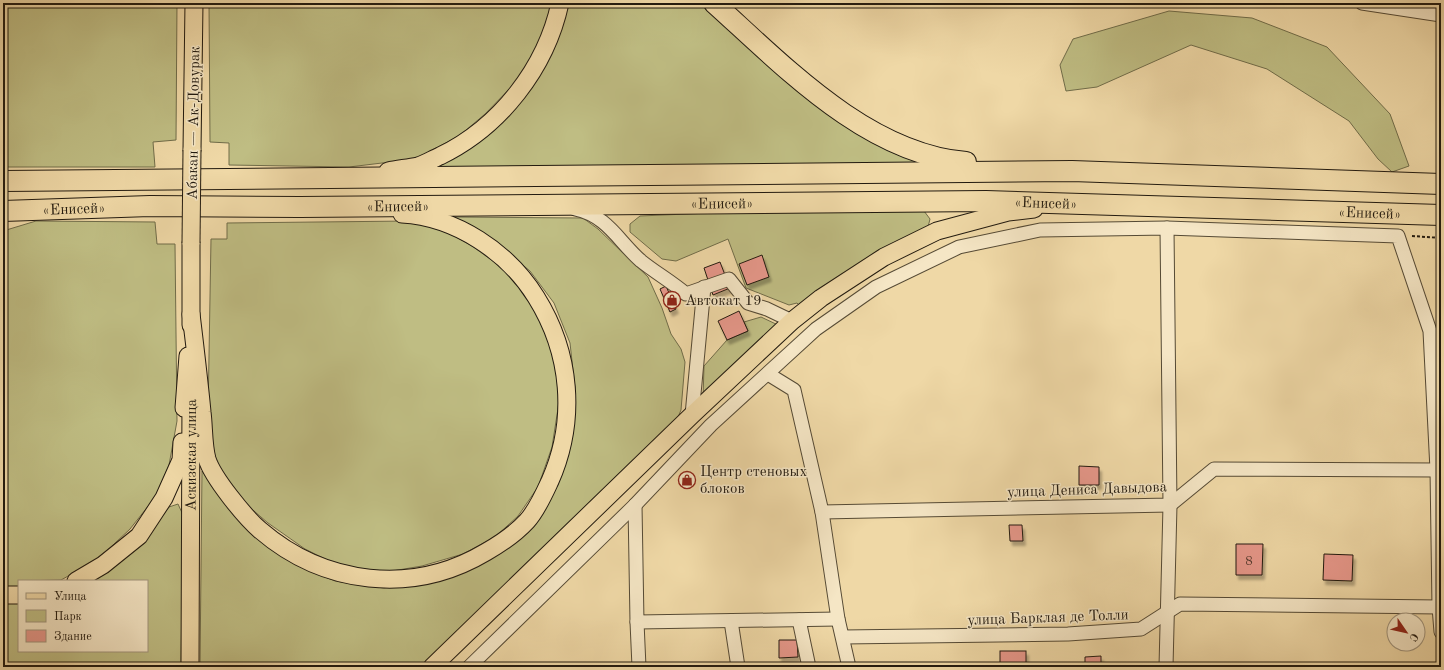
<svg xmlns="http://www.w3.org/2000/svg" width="1444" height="670" viewBox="0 0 1444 670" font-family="'Old Standard TT',serif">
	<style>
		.green { fill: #bfbd83; stroke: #706c49 }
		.building { fill: #e7988b; stroke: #221a0f; filter: url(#shadow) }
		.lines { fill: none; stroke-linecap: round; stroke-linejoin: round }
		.minor-casing { stroke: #554a35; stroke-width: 15 }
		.major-casing { stroke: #221a0f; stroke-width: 19 }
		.highway-casing { stroke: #221a0f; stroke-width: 22 }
		.path { stroke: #221a0f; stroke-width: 2; stroke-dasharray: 3 2; stroke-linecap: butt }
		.minor { stroke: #f5e6c5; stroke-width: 13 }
		.major { stroke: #efd8a6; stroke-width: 17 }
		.highway { stroke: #efd8a6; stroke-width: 20 }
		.major-bridge-casing { stroke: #221a0f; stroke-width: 19; stroke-linecap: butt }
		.major-bridge { stroke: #efd8a6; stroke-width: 17 }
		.labels { text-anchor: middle; stroke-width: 3; stroke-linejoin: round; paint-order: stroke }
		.number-label { font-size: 13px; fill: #533a2e }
		.street-label { font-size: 15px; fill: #221a0f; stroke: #f5e6c5 }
		.poi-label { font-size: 15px; fill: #221a0f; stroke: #f5e6c5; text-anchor: start }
	</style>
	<defs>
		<filter id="shadow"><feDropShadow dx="2.5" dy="4.5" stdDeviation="1" flood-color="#0004"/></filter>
	</defs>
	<rect width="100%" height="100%" fill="#efd8a6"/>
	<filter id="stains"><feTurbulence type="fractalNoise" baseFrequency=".005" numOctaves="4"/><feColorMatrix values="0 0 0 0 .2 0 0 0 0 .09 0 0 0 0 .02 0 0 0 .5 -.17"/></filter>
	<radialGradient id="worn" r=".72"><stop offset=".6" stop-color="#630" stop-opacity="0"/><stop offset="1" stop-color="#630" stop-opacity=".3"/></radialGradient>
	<g class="green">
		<path d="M3,3H177L176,140L153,142L155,167H3Z"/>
		<path d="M209,3H552L540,43L518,80L485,114L459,136L415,159L349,167L229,165V143L210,142Z"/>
		<path d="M567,3H706L863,132L926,167L425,169L496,127L531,89L554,49Z"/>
		<path d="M1169,11L1252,18L1327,47L1390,114L1409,166L1392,172L1378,159L1349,121L1267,69L1191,45L1097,87L1066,91L1060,65L1073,39Z"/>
		<path d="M851,207L924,211L930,219L928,227L801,307L797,303L789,305L746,288L728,239L676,261L662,259L630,232V224L640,216Z"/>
		<path d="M450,217L583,218L598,229L648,277L662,308L671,334L681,349L685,362L681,410L675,424L424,667H200L202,471L239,521L296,565L335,581L384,588L425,581L470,568L501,553L529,528L570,444L575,388L570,343L554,303L530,271L487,236Z"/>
		<path d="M36,221L155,222L157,244H175L177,421L169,465L157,495L130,529L97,560L61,580L19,581V588H3V231Z"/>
		<path d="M409,221L446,231L472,246L519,280L544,312L561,389L552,447L538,487L518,516L495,537L463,554L422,566L386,572L341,567L305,549L268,523L233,493L212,454L208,415L211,239H227V223Z"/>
		<path d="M761,317L778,325L703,399L704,366L727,340L748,331L744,322Z"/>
		<path d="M178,504L183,515L181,667H3V602H19V651H147V581H92L142,542L169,507Z"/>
	</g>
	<g class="building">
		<path d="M762,255L769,277L747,285L739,264Z"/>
		<path d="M720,262L730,288L713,295L704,268Z"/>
		<path d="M666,286L676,309L670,312L660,289Z"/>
		<path d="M739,311L748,331L727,340L718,321Z"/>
		<path d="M1079,466L1099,467V485H1079Z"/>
		<path d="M1009,525H1022L1023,541H1010Z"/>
		<path d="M1236,544H1263L1262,575H1236Z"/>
		<path d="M1324,554L1353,555L1352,581L1323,580Z"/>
		<path d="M779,640H797L798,657L779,658Z"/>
		<rect x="1000" y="651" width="26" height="16"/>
		<path d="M1101,656V667H1085V657Z"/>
	</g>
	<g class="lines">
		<g class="minor-casing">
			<g id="minor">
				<path d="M1362,3L1441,15"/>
				<path d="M575,209C608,216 618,241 641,261C656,273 672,282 686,294L729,279L748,303L767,309L792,321"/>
				<path d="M768,374L794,390L822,512L838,619L849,667"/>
				<path d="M692,415L704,287"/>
				<path d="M635,505L637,622L838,619"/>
				<path d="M822,512L1170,505L1214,469L1437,470"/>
				<path d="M799,620L809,667"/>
				<path d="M731,621L738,667"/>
				<path d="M637,622L639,667"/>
				<path d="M843,637L1068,634L1141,629L1180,604L1439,607L1441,604"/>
				<path d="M469,667L635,505L711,425L816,329L876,287L959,247L1040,230L1167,228L1398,236L1430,331L1437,470L1439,607L1441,632"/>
				<path d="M1166,667L1170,505L1167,228"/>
			</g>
		</g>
		<g class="major-casing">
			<g id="major">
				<path d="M192,150L194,3"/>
				<path d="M388,171C398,169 408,168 418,166C425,164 433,159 440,156C500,127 546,68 560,3"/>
				<path d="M191,314C195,347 199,380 202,412C204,427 203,444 207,459C213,478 245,517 260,530C324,585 412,596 486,552C500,544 515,534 527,521C537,510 544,494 550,481C577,420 571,353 536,297C508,252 456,217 402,214"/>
				<path d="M191,325V243"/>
				<path d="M184,408L188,356"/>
				<path d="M76,581L103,565L139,536L164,498L181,460L182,442"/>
				<path d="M3,595H19"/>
				<path id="s1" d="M190,667L191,395"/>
				<path d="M432,667L692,415L792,321L821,298L884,257L937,231L1008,212L1034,209"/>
			</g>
		</g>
		<g class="highway-casing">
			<g id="highway">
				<path d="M714,3C784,66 867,154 966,162"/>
				<path d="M3,181L1072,171L1441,184"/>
				<path id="s2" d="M3,211L150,206L300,207L986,201L1441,215"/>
			</g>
		</g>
		<path class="path" d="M1412,236L1441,238"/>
		<use href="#minor" class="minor"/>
		<use href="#major" class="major"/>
		<use href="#highway" class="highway"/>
		<g class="major-bridge-casing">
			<path id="major-bridge" d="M191,243L192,150"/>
		</g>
		<use href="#major-bridge" class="major-bridge"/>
	</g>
	<defs>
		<g id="shop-ring" transform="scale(0.9)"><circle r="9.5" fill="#f5e6c5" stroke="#8f2418" stroke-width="1.5"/><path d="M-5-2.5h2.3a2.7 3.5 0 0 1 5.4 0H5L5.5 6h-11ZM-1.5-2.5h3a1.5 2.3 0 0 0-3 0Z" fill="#8f2418"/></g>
	</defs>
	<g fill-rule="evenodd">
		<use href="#shop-ring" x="672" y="300"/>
		<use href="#shop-ring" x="687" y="480"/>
	</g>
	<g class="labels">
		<g class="number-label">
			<text x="1249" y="565">8</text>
		</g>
		<g class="street-label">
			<text transform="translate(193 123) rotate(-89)" y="5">Абакан — Ак-Довурак</text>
			<text dy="5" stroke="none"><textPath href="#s2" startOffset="1043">«Енисей»</textPath></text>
			<text dy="5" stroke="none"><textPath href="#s2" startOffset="719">«Енисей»</textPath></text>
			<text dy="5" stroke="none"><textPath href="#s2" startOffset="395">«Енисей»</textPath></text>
			<text dy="5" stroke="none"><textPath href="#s2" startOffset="71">«Енисей»</textPath></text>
			<text dy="5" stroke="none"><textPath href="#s2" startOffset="1367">«Енисей»</textPath></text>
			<text dy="5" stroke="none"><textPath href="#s1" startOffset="212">Аскизская улица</textPath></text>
			<text transform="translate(1087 489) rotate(-2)" y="5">улица Дениса Давыдова</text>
			<text transform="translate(1048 617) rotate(-2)" y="5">улица Барклая де Толли</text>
		</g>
		<g class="poi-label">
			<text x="685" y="305">Автокат 19</text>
			<text x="700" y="476">Центр стеновых<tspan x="700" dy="17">блоков</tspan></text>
		</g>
	</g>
	<rect width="1444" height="670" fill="none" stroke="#efd8a6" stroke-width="16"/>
	<rect x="4" y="4" width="1436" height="662" fill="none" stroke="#221a0f" stroke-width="2"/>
	<rect x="8" y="8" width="1428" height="654" fill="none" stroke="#221a0f"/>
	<rect x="18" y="580" width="130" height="72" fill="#f5e6c5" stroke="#a1947c"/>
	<rect x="26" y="593" width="20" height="6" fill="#efd8a6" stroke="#a1947c"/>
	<text x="54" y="600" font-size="12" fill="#221a0f">Улица</text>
	<rect x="26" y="610" width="20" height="12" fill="#bfbd83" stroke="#a1947c"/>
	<text x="54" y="620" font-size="12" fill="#221a0f">Парк</text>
	<rect x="26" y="630" width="20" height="12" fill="#e7988b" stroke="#a1947c"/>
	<text x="54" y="640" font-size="12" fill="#221a0f">Здание</text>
	<g transform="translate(1406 632) rotate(124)"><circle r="19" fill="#f5e6c5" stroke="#a1947c"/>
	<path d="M0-3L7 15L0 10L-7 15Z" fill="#8f2418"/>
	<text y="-6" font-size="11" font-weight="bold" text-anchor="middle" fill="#221a0f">С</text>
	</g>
	<rect width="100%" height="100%" filter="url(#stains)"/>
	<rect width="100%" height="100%" fill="url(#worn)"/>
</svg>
